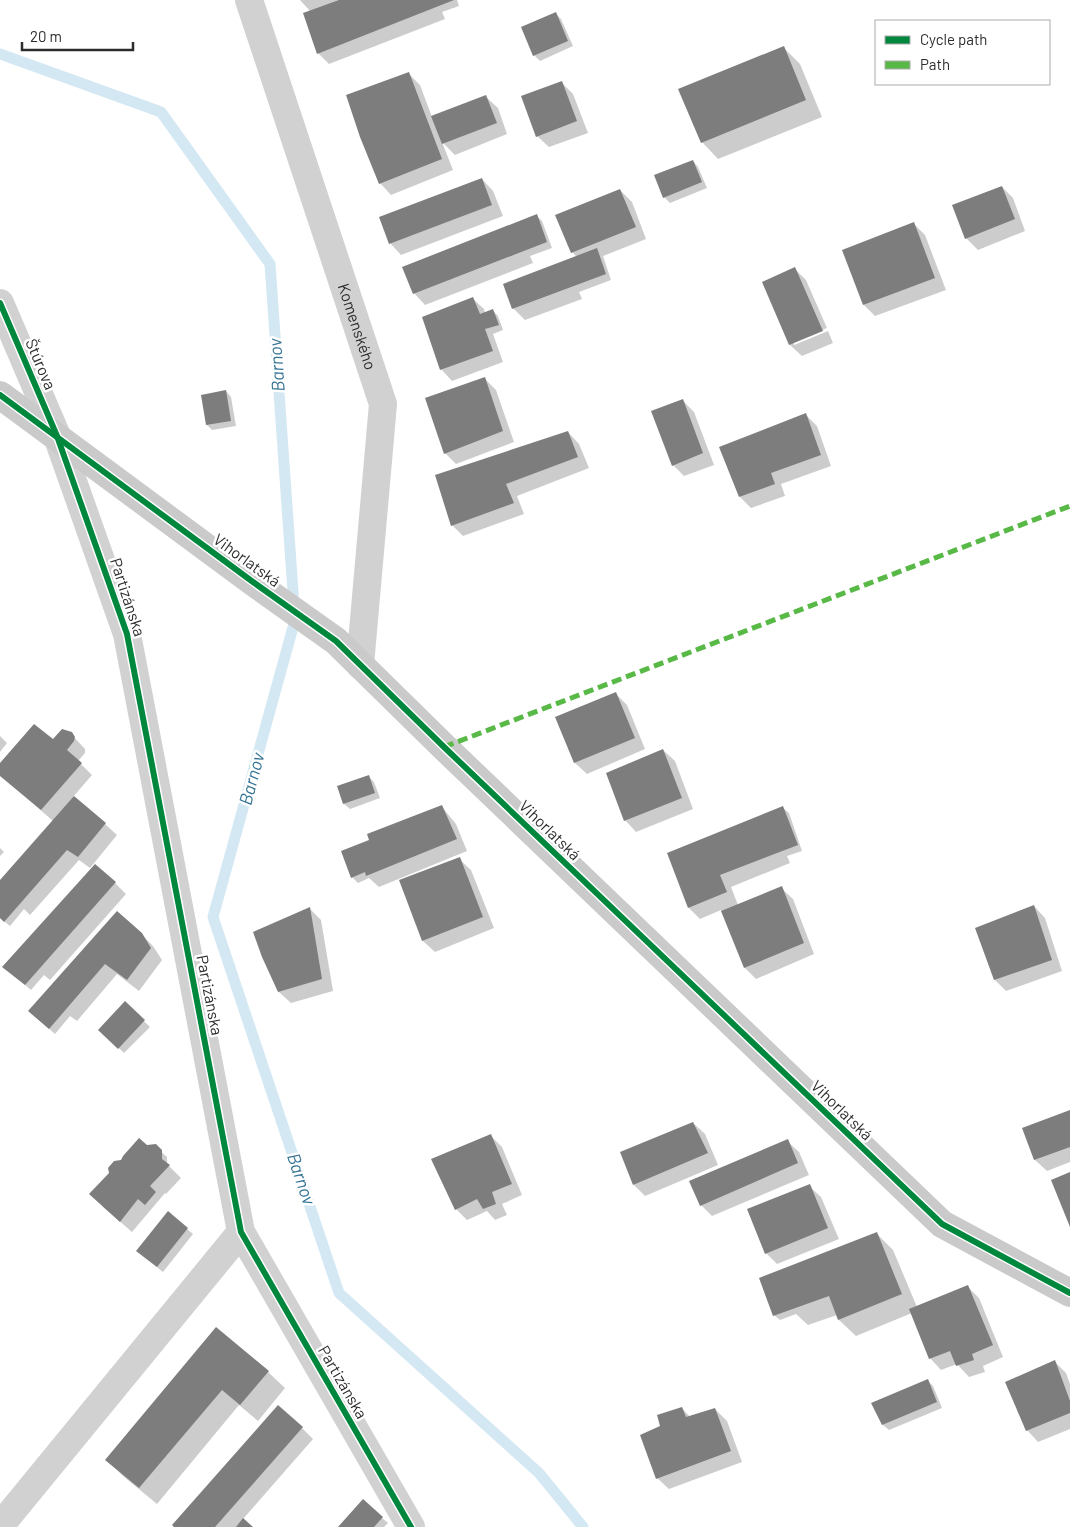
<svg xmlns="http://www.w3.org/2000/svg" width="1070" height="1527" viewBox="0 0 1070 1527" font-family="Barlow,sans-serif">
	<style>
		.shadow { fill: #0003 }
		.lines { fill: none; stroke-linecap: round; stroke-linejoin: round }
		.stream { stroke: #d4e8f3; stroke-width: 11 }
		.building { fill: #7d7d7d }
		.street { stroke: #d1d1d1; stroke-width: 28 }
		.secondary { stroke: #cacaca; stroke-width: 28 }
		.quiet { stroke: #58b947; stroke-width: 5; stroke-dasharray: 10 5; stroke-linecap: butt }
		.cycleway-casing { stroke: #fff; stroke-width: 9 }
		.cycleway { stroke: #00873e; stroke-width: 6 }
		.labels { text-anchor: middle; stroke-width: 5; stroke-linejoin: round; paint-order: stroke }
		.street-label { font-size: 16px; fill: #2c2c2c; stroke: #fff }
		.water-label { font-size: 18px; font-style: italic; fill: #347394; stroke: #fff }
	</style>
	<rect width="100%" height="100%" fill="#fff"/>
	<g class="shadow">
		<path d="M300,0H457L459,6L442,12L445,19L329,64L318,53L311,12Z"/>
		<path d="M555,13L561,19L573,46L540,61L534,55Z"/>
		<path d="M784,48L800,64L822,117L718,159L702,142Z"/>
		<path d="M408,73L420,85L432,117L486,97L498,108L507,134L455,155L442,142L453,170L391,195L380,183Z"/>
		<path d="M562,83L573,94L588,133L549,147L537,136Z"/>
		<path d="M693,161L698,167L707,188L670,203L664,197L656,176Z"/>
		<path d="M482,179L493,191L503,216L401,255L390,243Z"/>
		<path d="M1002,187L1013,198L1025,231L978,250L966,238Z"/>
		<path d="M620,190L632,202L646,239L603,256L611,280L579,292L582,299L525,320L513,308L577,257L572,252Z"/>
		<path d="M536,215L542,221L552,248L530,256L533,263L425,305L414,293Z"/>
		<path d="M914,224L925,235L946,290L875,316L864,305L844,250Z"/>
		<path d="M794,268L806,280L827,328L794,342V345L828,331L833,343L802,356L790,345L763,282Z"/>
		<path d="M472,298L484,309L485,313L493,311L498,316L503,330L493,334L503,362L452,381L441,369Z"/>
		<path d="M484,378L496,390L514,442L456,464L445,453Z"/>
		<path d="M226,391L231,397L236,426L212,430L207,425Z"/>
		<path d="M682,400L694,412L714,465L684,476L673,465Z"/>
		<path d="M806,415L817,426L831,466L781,484L785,496L751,508L740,497Z"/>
		<path d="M568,432L579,444L589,468L517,496L524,514L463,536L452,525Z"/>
		<path d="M615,693L627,705L645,749L587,774L575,763L557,717Z"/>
		<path d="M71,734L85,749V753L78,761L92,775L73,797L105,824L117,835L90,868L79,860L30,915L24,909L10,926L0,918V882L53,821L0,775V765Z"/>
		<path d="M0,736L7,743L0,752Z"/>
		<path d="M663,750L675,761L693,809L636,832L625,820Z"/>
		<path d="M368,776L374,782L380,798L350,809L344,804L338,787Z"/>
		<path d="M442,807L456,824L467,851L379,887L369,878L358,883L352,877Z"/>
		<path d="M783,808L789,813L802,851L787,856L790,863L731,887L738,905L781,888L793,899L814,954L756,979L745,968L721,910L700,919L689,908Z"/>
		<path d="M0,848L4,852L0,856Z"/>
		<path d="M459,859L471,870L494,928L435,952L423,941L401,881Z"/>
		<path d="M115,883L126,894L50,980L44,975L31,990L4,967Z"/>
		<path d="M1034,906L1045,918L1062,971L1006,991L995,980L977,929Z"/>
		<path d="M310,909L321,920L333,991L291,1003L279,992L263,957Z"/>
		<path d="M141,934L153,946L162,960L139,991L117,974L77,1021L70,1016L55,1034L35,1016Z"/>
		<path d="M125,1003L150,1027L124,1053L100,1030Z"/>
		<path d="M1070,1112V1162L1047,1171L1035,1160L1024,1129Z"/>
		<path d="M693,1123L705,1134L718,1165L645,1196L634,1185Z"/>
		<path d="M490,1135L502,1147L522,1195L502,1204L507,1215L495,1220L487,1211L467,1220L456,1209Z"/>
		<path d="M787,1141L799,1152L809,1175L712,1216L701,1205Z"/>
		<path d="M155,1146L167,1157V1164L181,1178L166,1194L165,1193L132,1232L102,1206L155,1153Z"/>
		<path d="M809,1186L821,1197L839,1239L777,1264L766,1253Z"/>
		<path d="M187,1229L193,1234L163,1272L143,1256Z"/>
		<path d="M876,1233L893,1250L917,1307L968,1287L979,1298L1003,1357L983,1366L985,1372L969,1377L957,1364L941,1370L930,1358L912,1313L856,1336L839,1320L837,1315L808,1325L796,1314L780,1320L774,1315Z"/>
		<path d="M216,1329L268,1372L285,1388L258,1421L239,1405L157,1504L123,1476L107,1460Z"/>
		<path d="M1055,1362L1066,1373L1070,1384V1429L1038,1442L1027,1430Z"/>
		<path d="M928,1381L933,1386L942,1408L889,1430L883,1425L873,1404Z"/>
		<path d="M682,1408L690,1417L715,1409L727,1421L742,1462L669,1489L657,1478L662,1427Z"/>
		<path d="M302,1428L313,1439L243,1519L251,1527H176Z"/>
		<path d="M382,1518L388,1523L384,1527H339Z"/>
	</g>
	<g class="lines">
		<path class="stream" d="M0,54L161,112L270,264L295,620L213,917L339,1293L539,1473L583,1527"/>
	</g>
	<g class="building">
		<path d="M339,0H454L317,54L303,13Z"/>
		<path d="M556,12L568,41L533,56L521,27Z"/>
		<path d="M784,46L806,100L701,143L678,89Z"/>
		<path d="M409,72L442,159L379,184L360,137L346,95Z"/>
		<path d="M562,81L577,121L536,137L521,96Z"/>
		<path d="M486,95L497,123L442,144L431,116Z"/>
		<path d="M693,160L702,182L663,198L654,175Z"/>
		<path d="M482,178L492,205L389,244L379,217Z"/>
		<path d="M1002,186L1015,219L965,239L952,205Z"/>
		<path d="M620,189L636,227L571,253L555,215Z"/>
		<path d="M537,214L547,242L413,294L402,267Z"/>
		<path d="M914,222L935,278L863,305L842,250Z"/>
		<path d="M597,248L606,274L512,309L503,284Z"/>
		<path d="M795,267L823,331L789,345L762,282Z"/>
		<path d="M473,297L480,314L493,309L499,325L485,329L493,351L440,370L422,317Z"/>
		<path d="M485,377L503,431L444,454L425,398Z"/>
		<path d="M226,390L231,421L206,425L201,395Z"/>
		<path d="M683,399L703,453L672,466L651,411Z"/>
		<path d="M806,413L821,455L771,473L775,484L739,497L719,447Z"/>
		<path d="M568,431L578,457L506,484L514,503L451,526L435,475Z"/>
		<path d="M616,692L635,738L574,763L555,717Z"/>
		<path d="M34,724L53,739L62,729L72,732L75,737L74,741L67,750L82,763L41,810L0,776V763Z"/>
		<path d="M663,749L682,798L624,821L606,773Z"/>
		<path d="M369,775L375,793L343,804L337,786Z"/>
		<path d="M74,796L106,823L78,857L67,850L4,922L0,918V880Z"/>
		<path d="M442,805L457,839L366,876L365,872L351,878L341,851L369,840L367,834Z"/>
		<path d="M783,806L798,845L720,875L727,892L688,908L667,853Z"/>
		<path d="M460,857L483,917L422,941L399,880Z"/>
		<path d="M95,864L116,882L25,985L2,967Z"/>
		<path d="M782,886L804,943L744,968L721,911Z"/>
		<path d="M1034,905L1052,960L994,980L975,928Z"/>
		<path d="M310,907L322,979L278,992L262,957L253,932Z"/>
		<path d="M117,911L142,933L151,948L127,980L105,964L49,1029L28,1011Z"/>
		<path d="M125,1001L145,1020L118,1049L98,1030Z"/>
		<path d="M1070,1110V1147L1034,1160L1022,1128Z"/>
		<path d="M693,1122L708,1153L633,1185L620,1152Z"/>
		<path d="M491,1134L512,1184L492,1192L496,1204L483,1209L477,1199L455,1210L431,1159Z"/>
		<path d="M139,1138L147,1145L156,1144L162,1150V1159L170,1165L150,1186L156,1192L145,1205L138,1199L120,1222L89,1194L109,1173L108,1168L114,1161L121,1160L123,1156Z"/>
		<path d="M788,1139L798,1163L700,1206L689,1181Z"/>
		<path d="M1070,1172V1227L1051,1180Z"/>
		<path d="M810,1184L828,1228L765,1254L747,1209Z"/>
		<path d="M168,1211L188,1228L157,1267L136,1251Z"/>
		<path d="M877,1232L902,1294L838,1320L829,1296L773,1316L759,1278Z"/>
		<path d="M968,1285L993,1345L972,1354L974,1360L956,1366L950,1351L929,1359L909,1309Z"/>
		<path d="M216,1327L269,1371L240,1405L222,1390L139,1488L105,1460Z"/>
		<path d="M1055,1360L1070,1401V1413L1026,1431L1005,1382Z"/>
		<path d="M928,1379L937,1402L882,1425L871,1403Z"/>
		<path d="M278,1405L303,1427L215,1527H174L172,1525Z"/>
		<path d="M682,1407L686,1417L715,1408L731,1451L656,1479L640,1435L660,1426L657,1415Z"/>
		<path d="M363,1499L383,1517L374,1527H338Z"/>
		<path d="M243,1518L253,1527H236Z"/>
	</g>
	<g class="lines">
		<g class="street">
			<path id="s1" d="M249,0L383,404L360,665"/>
			<path d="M0,303L57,436L127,634L241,1232L411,1527"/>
			<path d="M0,1526L241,1232"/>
		</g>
		<path class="secondary" d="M0,395L253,582L336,641L444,747L942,1224L1070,1293"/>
		<path class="quiet" d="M444,747L1070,506"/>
		<g class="cycleway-casing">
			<g id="cycleway">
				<path d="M0,303L57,436L127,634L241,1232L411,1527"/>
				<path d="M0,395L253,582L336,641L444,747L942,1224L1070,1293"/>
			</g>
		</g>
		<use href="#cycleway" class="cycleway"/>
	</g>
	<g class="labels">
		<g class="street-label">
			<text dy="6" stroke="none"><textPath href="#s1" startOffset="344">Komenského</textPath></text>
			<text transform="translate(41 364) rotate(67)" y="6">Štúrova</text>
			<text transform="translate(247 560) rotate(36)" y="6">Vihorlatská</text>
			<text transform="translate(128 597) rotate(72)" y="6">Partizánska</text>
			<text transform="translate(550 830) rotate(44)" y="6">Vihorlatská</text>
			<text transform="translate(210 995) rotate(79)" y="6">Partizánska</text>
			<text transform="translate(842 1110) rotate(44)" y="6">Vihorlatská</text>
			<text transform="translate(343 1382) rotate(60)" y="6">Partizánska</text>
		</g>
		<g class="water-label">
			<text transform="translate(277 365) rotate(-94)" y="6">Barnov</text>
			<text transform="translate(252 779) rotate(-75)" y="6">Barnov</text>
			<text transform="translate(301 1179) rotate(71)" y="6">Barnov</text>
		</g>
	</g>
	<rect x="875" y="20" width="175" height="65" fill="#ffffff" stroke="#ababab"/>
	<rect x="885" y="36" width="25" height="8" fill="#00873e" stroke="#ababab"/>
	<text x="920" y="45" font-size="15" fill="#2c2c2c">Cycle path</text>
	<rect x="885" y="61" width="25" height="8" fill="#58b947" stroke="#ababab"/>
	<text x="920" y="70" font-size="15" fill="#2c2c2c">Path</text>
	<path d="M22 42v8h111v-8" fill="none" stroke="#2c2c2c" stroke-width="2.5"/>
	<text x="30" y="42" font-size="15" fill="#2c2c2c" stroke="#ffffff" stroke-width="4" paint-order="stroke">20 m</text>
</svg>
